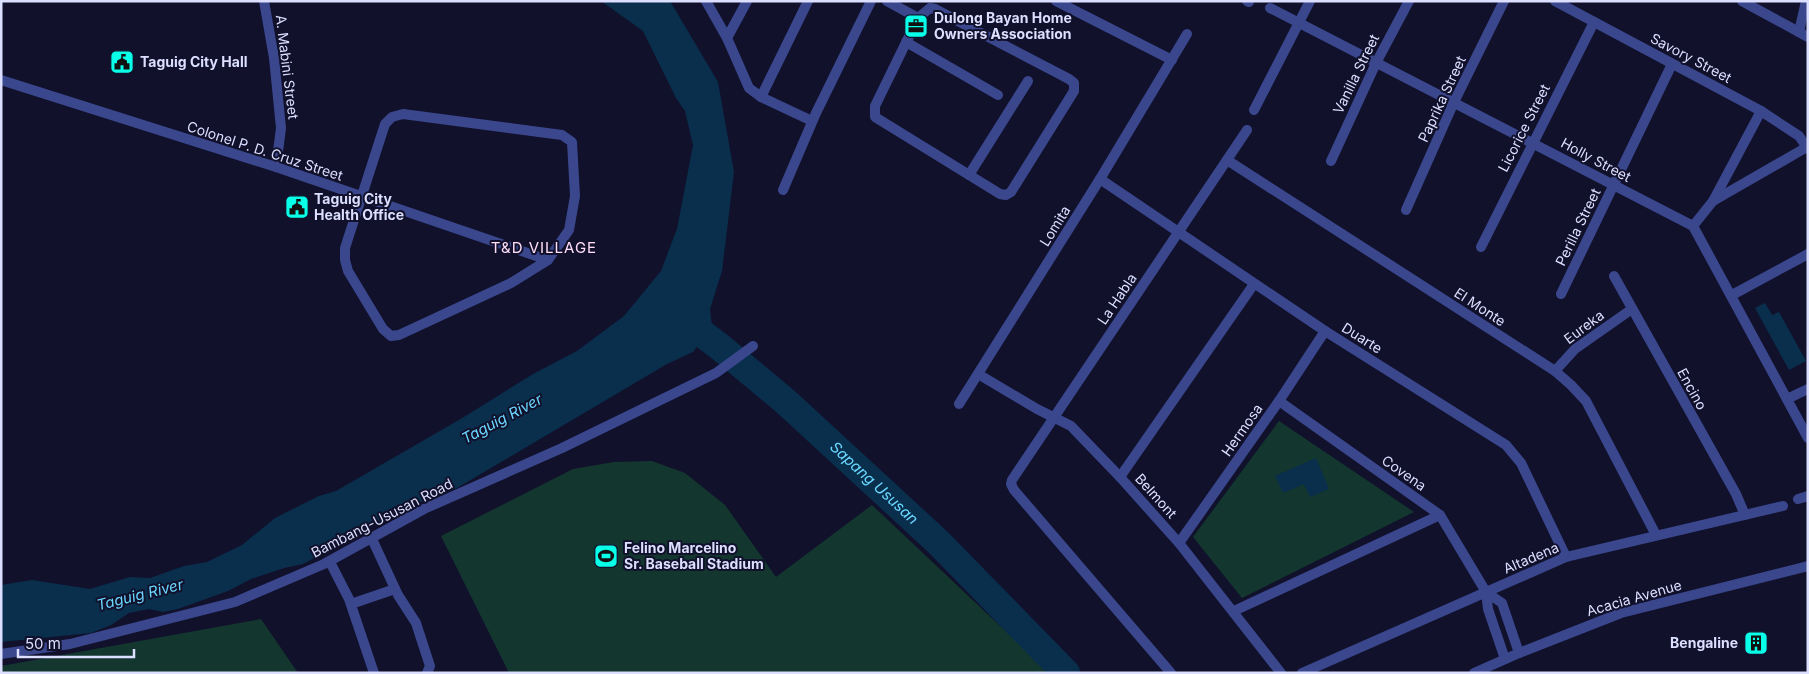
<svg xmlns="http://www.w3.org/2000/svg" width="1809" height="674" viewBox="0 0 1809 674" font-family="Inter,sans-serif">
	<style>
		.green { fill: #13372f }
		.water { fill: #092f4d }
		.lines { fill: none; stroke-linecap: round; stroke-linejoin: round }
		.river { stroke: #092f4d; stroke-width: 28 }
		.pedestrian { stroke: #3a478d; stroke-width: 10 }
		.minor { stroke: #3a478d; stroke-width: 10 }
		.tertiary { stroke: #3a478d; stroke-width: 10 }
		.labels { text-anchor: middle; stroke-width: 4; stroke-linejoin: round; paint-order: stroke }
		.poi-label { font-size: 14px; font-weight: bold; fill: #dcdfff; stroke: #11112c; text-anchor: start }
		.street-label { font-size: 14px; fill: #dcdfff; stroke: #11112c }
		.neighbourhood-label { font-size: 15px; letter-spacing: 1px; fill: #ffdef9; stroke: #11112c }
		.water-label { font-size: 15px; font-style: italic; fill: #6ad7ff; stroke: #11112c }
	</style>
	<rect width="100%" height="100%" fill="#11112c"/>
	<g class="green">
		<path d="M1279,421L1414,512L1242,598L1193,537Z"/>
		<path d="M652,461L685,473L725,505L776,577L872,505L1050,673H509L441,536L573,469L614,462Z"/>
		<path d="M261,619L298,673H1V666Z"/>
	</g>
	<g class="water">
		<path d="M601,1H670L718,82L734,172L722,271L710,309L712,327L693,352L667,364L457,488L411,506L370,526L352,538L303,564L284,568L251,579L228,591L178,609L163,612L149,609L129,613L111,625L91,633L1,642V585L32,580L90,589L130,577L150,578L184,566L207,562L242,545L275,518L319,496L336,491L464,417L533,374L577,351L624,316L661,271L677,229L693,145L685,111L676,98L643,31Z"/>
		<path d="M1765,303L1772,315L1779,312L1806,361L1789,370L1755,308Z"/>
		<path d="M1316,458L1329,489L1310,497L1304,484L1283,493L1275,476Z"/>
	</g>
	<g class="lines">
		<path class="river" id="s1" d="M675,313L720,347L785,401L938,542L1066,673"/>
		<path class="pedestrian" d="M706,1L727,38L749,88L761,97L812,121"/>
		<g class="minor">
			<path d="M264,1L274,58L281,128L276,167"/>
			<path d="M887,1L918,18"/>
			<path d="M1056,1L1172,60"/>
			<path d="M1247,1L1249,2"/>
			<path d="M1555,1L1761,111L1799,136L1808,149"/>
			<path d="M1742,1L1808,37"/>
			<path d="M930,8L935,9L1069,79L1074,83V91L1011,192L1006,195L1000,194L875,117V106L918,18Z"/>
			<path d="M1270,8L1693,226L1808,438"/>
			<path d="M1799,32L1806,1"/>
			<path d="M727,38L747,1"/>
			<path d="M906,42L998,95"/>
			<path d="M1,80L276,167L548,260"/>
			<path d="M761,97L808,1"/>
			<path d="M1254,110L1310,1"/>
			<path d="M403,114L562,135L572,142L575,196L569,230L548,260L511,283L399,335L391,336L383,329L348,271L345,260V248L385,124L392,117Z"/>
			<path d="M1227,160L1555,371L1571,385L1586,401L1656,535"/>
			<path d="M1331,161L1376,63L1409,1"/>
			<path d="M969,175L1028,81"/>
			<path d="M1100,179L1325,331L1506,445L1521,463L1566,557"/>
			<path d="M783,190L816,113L871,1"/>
			<path d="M1713,201L1807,147"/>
			<path d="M1406,210L1454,102L1504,1"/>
			<path d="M1693,226L1713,201L1761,111"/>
			<path d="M1481,247L1594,22"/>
			<path d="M1614,276L1736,494L1745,515"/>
			<path d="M1561,294L1672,64"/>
			<path d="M1732,295L1808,254"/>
			<path d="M1555,371L1575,349L1632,309"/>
			<path d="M978,374L1037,409L1071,426L1120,477L1179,543L1281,673"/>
			<path d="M1787,399L1808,389"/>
			<path d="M1279,401L1440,515L1486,592L1502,603L1519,653"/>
			<path d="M959,404L1100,179L1187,34"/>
			<path d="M1120,477L1254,284"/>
			<path d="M1798,499L1808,496"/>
			<path d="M372,539L398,595L416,623L430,666L427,673"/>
			<path d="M1179,543L1279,401L1325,331"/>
			<path d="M330,562L349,599L374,673"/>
			<path d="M1486,592L1488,609L1505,659"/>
			<path d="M351,604L395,589"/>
			<path d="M1234,611L1440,515"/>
			<path d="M1,654L70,644L235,602L324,564L424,509L562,448L716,373L753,346"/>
			<path d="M1171,673L1014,490L1011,484L1012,480L1247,130"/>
			<path d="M1302,673L1566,557L1783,506"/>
		</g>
		<path class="tertiary" d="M1474,673L1519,653L1621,613L1808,566"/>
	</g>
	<defs>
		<g id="office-square" transform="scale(1.25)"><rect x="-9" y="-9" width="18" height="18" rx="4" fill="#08ffe8" stroke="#11112c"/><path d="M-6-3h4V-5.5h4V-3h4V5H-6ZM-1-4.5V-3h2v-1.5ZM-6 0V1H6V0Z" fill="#111"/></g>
		<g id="civic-square" transform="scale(1.25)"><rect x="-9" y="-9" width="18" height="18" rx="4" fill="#08ffe8" stroke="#11112c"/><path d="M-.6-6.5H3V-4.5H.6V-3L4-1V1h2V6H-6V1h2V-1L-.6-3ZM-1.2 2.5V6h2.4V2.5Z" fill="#111"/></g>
		<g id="stadium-square" transform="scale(1.25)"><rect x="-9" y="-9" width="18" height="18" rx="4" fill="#08ffe8" stroke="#11112c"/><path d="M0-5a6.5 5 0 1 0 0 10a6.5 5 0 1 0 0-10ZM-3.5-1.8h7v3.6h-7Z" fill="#111"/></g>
		<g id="building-square" transform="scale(1.25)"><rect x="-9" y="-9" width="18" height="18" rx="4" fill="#08ffe8" stroke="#11112c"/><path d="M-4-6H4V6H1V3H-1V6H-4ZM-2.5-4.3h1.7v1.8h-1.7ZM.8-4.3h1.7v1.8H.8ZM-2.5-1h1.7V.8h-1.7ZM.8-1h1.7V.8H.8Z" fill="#111"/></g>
	</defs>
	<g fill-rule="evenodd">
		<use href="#office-square" x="916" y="26"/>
		<use href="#civic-square" x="122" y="62"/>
		<use href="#civic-square" x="297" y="207"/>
		<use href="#stadium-square" x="606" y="556"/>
		<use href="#building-square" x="1756" y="643"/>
	</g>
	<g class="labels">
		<g class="poi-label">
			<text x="934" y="23">Dulong Bayan Home<tspan x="934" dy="16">Owners Association</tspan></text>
			<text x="140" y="67">Taguig City Hall</text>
			<text x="314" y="204">Taguig City<tspan x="314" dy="16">Health Office</tspan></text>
			<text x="624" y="553">Felino Marcelino<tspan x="624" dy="16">Sr. Baseball Stadium</tspan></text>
			<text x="1738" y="648" text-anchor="end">Bengaline</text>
		</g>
		<g class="street-label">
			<text transform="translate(1691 58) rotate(28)" y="5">Savory Street</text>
			<text transform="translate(287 67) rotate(83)" y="5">A. Mabini Street</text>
			<text transform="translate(1356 74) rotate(-64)" y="5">Vanilla Street</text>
			<text transform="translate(1442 99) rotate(-65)" y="5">Paprika Street</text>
			<text transform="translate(1524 128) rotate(-63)" y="5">Licorice Street</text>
			<text transform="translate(265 151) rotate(18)" y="5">Colonel P. D. Cruz Street</text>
			<text transform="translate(1596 160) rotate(28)" y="5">Holly Street</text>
			<text transform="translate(1055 226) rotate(-58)" y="5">Lomita</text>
			<text transform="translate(1578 227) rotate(-64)" y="5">Perilla Street</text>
			<text transform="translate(1117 299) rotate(-56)" y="5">La Habla</text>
			<text transform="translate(1480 307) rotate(33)" y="5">El Monte</text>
			<text transform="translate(1584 327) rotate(-37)" y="5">Eureka</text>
			<text transform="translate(1362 338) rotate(32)" y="5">Duarte</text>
			<text transform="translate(1692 389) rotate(61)" y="5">Encino</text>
			<text transform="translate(1242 430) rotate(-55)" y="5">Hermosa</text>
			<text transform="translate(1404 473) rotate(35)" y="5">Covena</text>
			<text transform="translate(1156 496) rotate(48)" y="5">Belmont</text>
			<text transform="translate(382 518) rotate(-27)" y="5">Bambang-Ususan Road</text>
			<text transform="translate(1531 558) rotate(-23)" y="5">Altadena</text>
			<text transform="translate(1634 598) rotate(-16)" y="5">Acacia Avenue</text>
		</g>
		<g class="neighbourhood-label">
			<text x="544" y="253">T&amp;D VILLAGE</text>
		</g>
		<g class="water-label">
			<text transform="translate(502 419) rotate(-28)" y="5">Taguig River</text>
			<text dy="5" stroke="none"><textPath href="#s1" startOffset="262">Sapang Ususan</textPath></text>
			<text transform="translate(140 595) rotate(-14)" y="5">Taguig River</text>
		</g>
	</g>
	<rect width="1809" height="674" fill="none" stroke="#dcdfff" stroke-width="5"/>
	<path d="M18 649v8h116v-8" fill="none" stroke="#dcdfff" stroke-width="2.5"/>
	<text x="25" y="649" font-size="15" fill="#dcdfff" stroke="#11112c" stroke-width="4" paint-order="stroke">50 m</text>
</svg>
